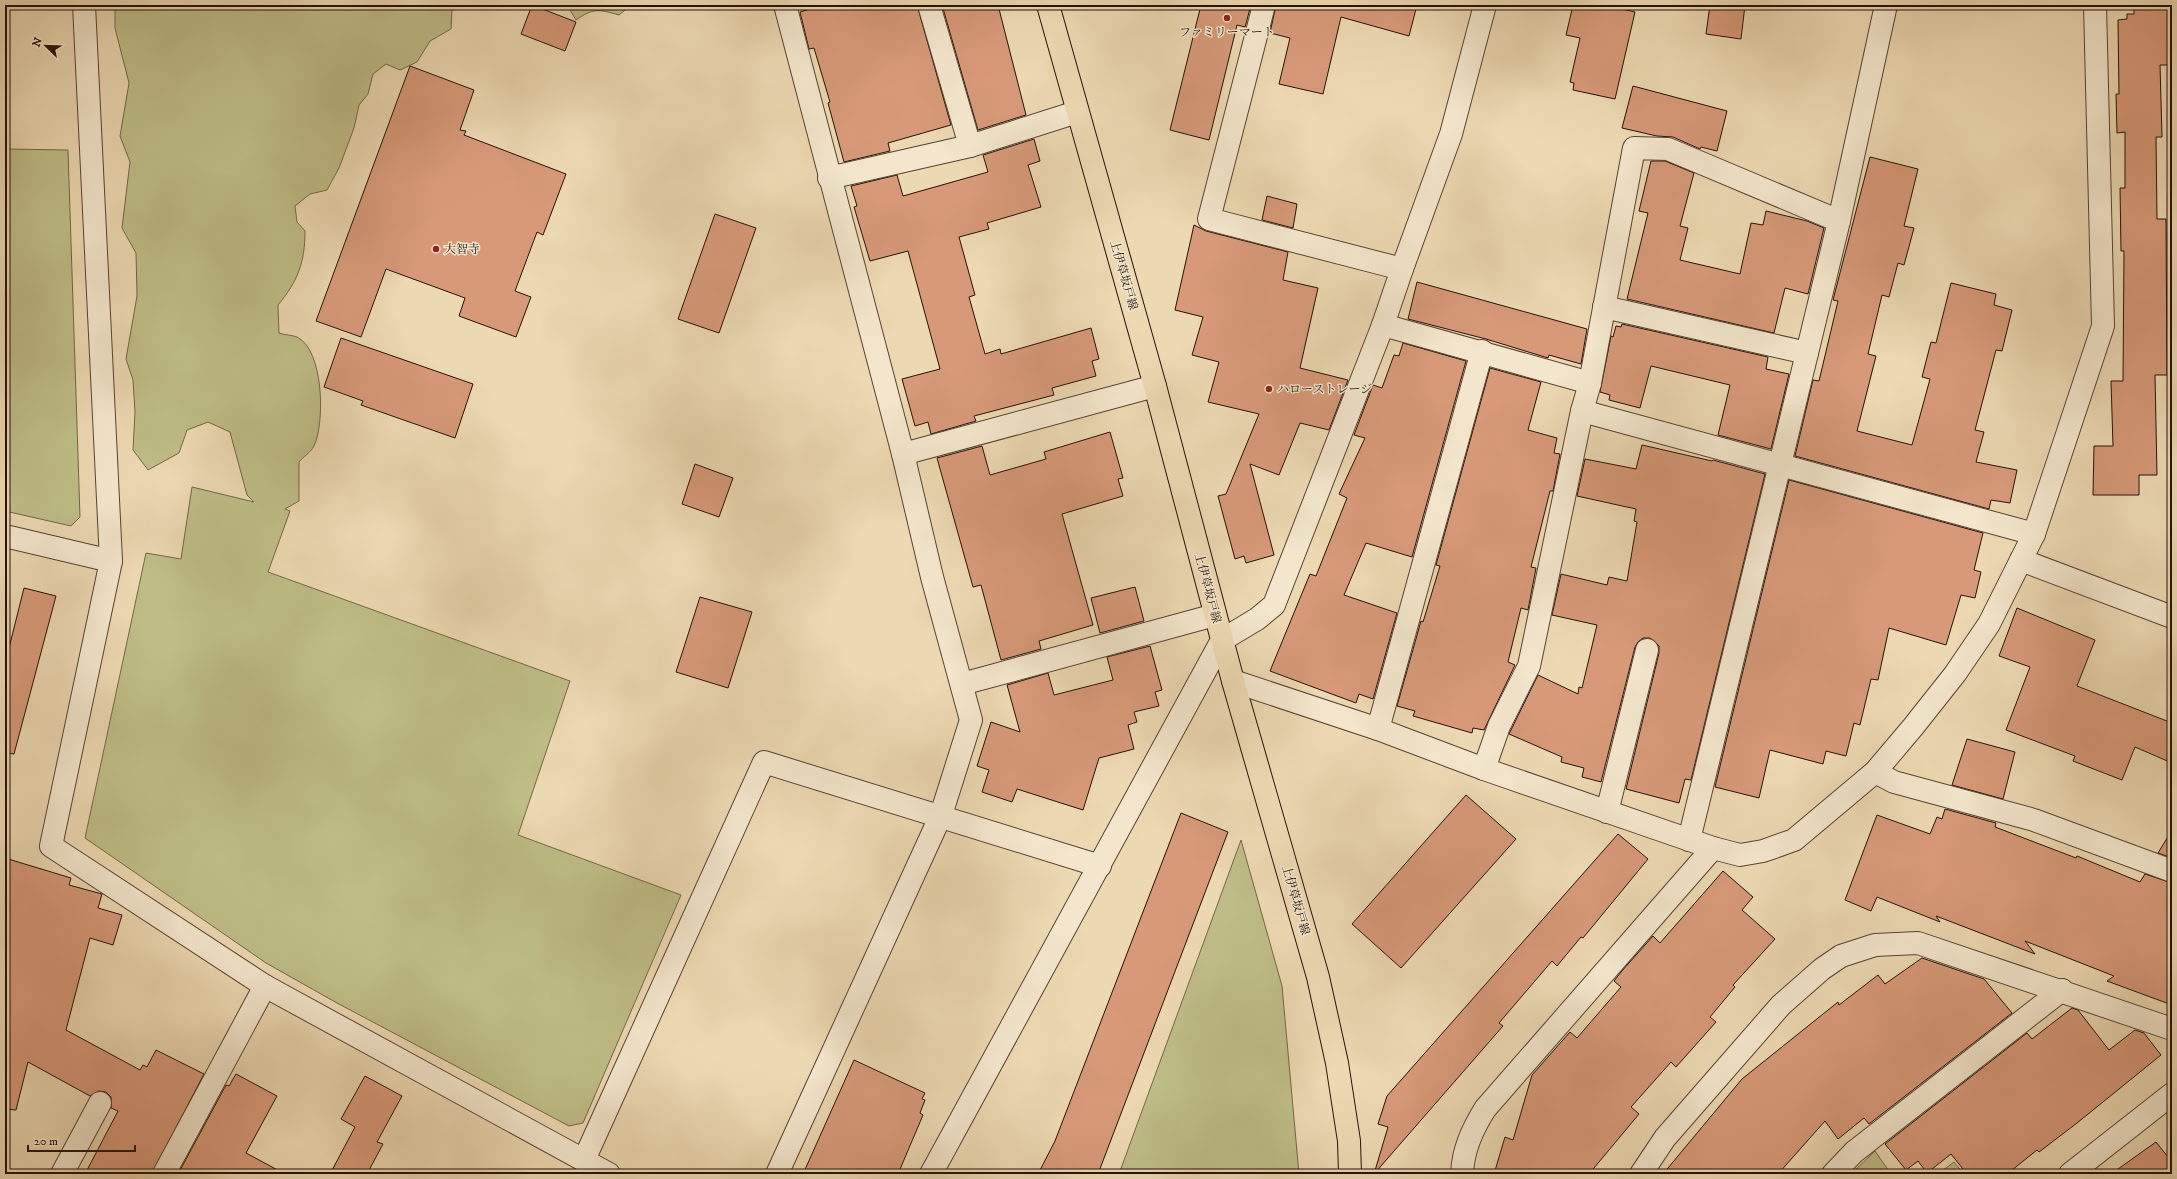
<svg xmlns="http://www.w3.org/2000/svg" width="2177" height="1179" viewBox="0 0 2177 1179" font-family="'IM FELL DW Pica','Noto Serif JP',serif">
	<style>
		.green { fill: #bebd87; stroke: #726748 }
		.building { fill: #d79978; stroke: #251109 }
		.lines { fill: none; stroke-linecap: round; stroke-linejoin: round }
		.minor-casing { stroke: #574333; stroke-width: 24 }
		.major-casing { stroke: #251109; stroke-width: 24 }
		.minor { stroke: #f3e6cc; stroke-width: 22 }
		.major { stroke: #ecd8b1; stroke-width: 22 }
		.poi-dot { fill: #8f2418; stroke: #f3e6cc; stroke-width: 1.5 }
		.labels { text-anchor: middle; stroke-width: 3; stroke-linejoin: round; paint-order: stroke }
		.poi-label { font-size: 12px; fill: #251109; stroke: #f3e6cc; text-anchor: start }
		.street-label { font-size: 12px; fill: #251109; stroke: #f3e6cc }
	</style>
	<rect width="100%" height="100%" fill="#ecd8b1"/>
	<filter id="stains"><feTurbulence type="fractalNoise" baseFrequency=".005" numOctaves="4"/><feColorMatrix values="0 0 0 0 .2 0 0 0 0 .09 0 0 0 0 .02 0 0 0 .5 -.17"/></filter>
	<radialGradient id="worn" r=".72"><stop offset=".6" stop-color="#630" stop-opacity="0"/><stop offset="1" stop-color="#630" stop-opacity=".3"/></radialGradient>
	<g class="green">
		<path d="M115,5H454L452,9L451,29L430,41L417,62L400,70L386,64L373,74L368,94L359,105L354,128L339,168L327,190L310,194L295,206L297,222L305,231C305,262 298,281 278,305L279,333C285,335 292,335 297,337C324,350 325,423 314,446C311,452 303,457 299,462V501L285,509L290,511L268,572L570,681L518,835L681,895L583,1123L569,1126L337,1003L266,963L85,838L146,553L181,559L192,487L254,502L247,495L230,432L208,422L187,430L179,453L148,470L133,450L135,412L133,380L126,359L137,296L136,253L122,228L130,162L120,136L129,83L115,28Z"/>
		<path d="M567,5H631L619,15C598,9 593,8 576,20Z"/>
		<path d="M5,149L68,150L80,517L71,526L5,511Z"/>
		<path d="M1241,840L1282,986L1299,1174H1119Z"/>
		<path d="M1875,1151L1891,1174H1851Z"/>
		<path d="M1954,1162L1964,1174H1938Z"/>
	</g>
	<g class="building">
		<path d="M532,5L576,22L565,51L521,34Z"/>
		<path d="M809,5H917L951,125L888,143L890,151L844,162L828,103L830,102L814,48L809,49L800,12L810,9Z"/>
		<path d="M942,5H998L1026,115L978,130Z"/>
		<path d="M1201,5H1251L1245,27L1237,25L1209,140L1170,130Z"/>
		<path d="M1276,5H1399L1416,9L1409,36L1341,17L1323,94L1279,84L1290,38L1270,33Z"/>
		<path d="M1573,5H1606L1635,12L1615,99L1573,90L1574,83L1570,82L1580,38L1566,35Z"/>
		<path d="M1710,5H1745L1741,39L1706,34Z"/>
		<path d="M2172,6V65H2160L2162,137H2156L2157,219H2166L2167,375H2155L2157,475H2139V495H2093L2094,446H2113L2111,381H2123L2124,251H2121L2120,188H2125V132L2117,133L2116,94H2119L2118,20L2127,19V14H2134V7Z"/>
		<path d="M410,66L474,90L460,130L466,131L464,135L566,174L543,235L537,232L515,291L531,297L516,337L459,316L465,298L386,269L361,337L316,321Z"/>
		<path d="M1633,86L1727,111L1717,151L1701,147L1700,149L1673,137L1657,136L1622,128Z"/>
		<path d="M1034,139L1040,161L1028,165L1041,207L987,223L989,229L959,237L975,295L969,297L985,354L1000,349L1001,354L1091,328L1099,359L1092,361L1096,376L1052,388L1054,395L974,416L976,421L931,434L928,422L915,426L902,379L940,369L908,251L870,261L854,207L857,206L851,186L897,175L903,196L988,172L983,155Z"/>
		<path d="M1870,157L1918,169L1904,226L1914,228L1904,265L1898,263L1889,297L1882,295L1868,354L1876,356L1857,431L1912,445L1930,379L1922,377L1931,342L1936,343L1951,283L1996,294L1994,305L2012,310L2002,351L1996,350L1975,430L1984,432L1976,462L2017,470L2010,503L1991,500L1989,509L1795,456L1813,380L1819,381L1838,301L1833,300Z"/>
		<path d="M1651,161H1665L1694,173L1680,226L1688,228L1680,260L1740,274L1751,223L1763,225L1766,211L1807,221L1824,228L1808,294L1785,288L1774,333L1627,299L1648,213L1639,211Z"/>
		<path d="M1267,196L1297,204L1293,228L1262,220Z"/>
		<path d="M715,214L756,228L719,333L678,319Z"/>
		<path d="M1194,225L1206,231L1288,252L1283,280L1318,288L1300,368L1348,380L1329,430L1300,423L1279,475L1250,464L1274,555L1246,563L1244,556L1235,559L1218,496L1226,494L1259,414L1208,402L1219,362L1192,355L1203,317L1175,310Z"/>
		<path d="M1417,282L1587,329L1581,364L1549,355L1548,358L1486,339L1408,319Z"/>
		<path d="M1622,324L1768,357L1766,369L1789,374L1771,449L1718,435L1730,385L1651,366L1640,408L1609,400L1610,395L1600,392L1611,336L1613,337L1616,326L1621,327Z"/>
		<path d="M341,338L473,384L455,438L361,405L363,401L324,387Z"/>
		<path d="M1403,343L1466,361L1412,557L1366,543L1344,595L1397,613L1373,699L1359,694L1356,703L1270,671L1310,574L1316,576L1347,498L1339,494L1365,438L1354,435L1373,385L1382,388L1394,355L1399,356Z"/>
		<path d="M1490,368L1541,382L1528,430L1557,438L1554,453L1560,454L1553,491H1550L1531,567L1536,568L1528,610L1521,608L1508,662L1515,665L1484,730L1473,728L1472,733L1413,716L1415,711L1397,706L1421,621L1423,622L1440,566L1436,565Z"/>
		<path d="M1110,432L1123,478L1118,479L1123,496L1062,514L1093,625L1039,641L1041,649L1001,660L981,585L973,587L937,458L982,446L990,475L1046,459L1044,452Z"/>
		<path d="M1642,445L1712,461L1713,460L1765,474L1691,780L1685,779L1679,803L1626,789L1659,653V646L1650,638H1643L1638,642L1635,647L1601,782L1582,777L1584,768L1561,762L1562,757L1509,734L1538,675L1578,694L1579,687L1582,688L1597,625L1552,615L1561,574L1607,585L1609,577L1627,581L1637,522L1634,521L1636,509L1577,496L1585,459L1636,469Z"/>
		<path d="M695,464L733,478L719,517L682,504Z"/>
		<path d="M1789,480L1983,533L1974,570L1981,572L1975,598L1961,595L1946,645L1889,628L1878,680L1871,679L1860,725L1854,723L1846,756L1826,751L1823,764L1770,750L1759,798L1715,787Z"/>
		<path d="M1135,587L1144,621L1100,633L1091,598Z"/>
		<path d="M24,588L56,596L14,754L5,753V664Z"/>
		<path d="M700,597L752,612L728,688L676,672Z"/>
		<path d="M2017,608L2095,640L2077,686L2172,723V763L2135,747L2122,780L2073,761L2075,756L2006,730L2030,667L1999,656Z"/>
		<path d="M1150,646L1162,690L1155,692L1159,706L1134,712L1137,722L1128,725L1134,749L1099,758L1083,810L1017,789L1012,802L982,792L989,770L977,766L991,722L1020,732L1007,685L1048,673L1054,695L1113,680L1107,657Z"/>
		<path d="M1967,739L2015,752L2003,799L1952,785Z"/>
		<path d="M1466,795L1516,839L1401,968L1352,924Z"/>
		<path d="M1945,809L1996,823L1995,827L2076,858L2077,856L2140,882L2145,874L2172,883V1005L2107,981L2114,976L2025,941L2035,954L1936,916L1940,922L1877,897L1871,911L1845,900L1877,815L1930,834L1937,817L1942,819Z"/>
		<path d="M1181,813L1228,832L1098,1174H1038L1055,1141Z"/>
		<path d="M2172,830V858L2158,853Z"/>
		<path d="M1618,834L1648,859L1583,938L1581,937L1557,966L1552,961L1499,1023L1503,1026L1374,1174L1388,1127L1378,1124L1387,1096Z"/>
		<path d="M5,858L71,878L69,885L102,894L98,908L122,915L113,945L90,938L66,1030L140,1070L143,1065L147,1067L156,1050L204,1074L152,1174H85L118,1111L111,1108V1097L106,1092L99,1091L90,1096L28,1062L16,1110L5,1109Z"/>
		<path d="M1723,871L1753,897L1742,910L1775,939L1733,985L1735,987L1710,1017L1716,1022L1676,1067L1671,1062L1631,1107L1639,1114L1589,1174H1494L1505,1137L1513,1140L1532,1075L1570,1032L1577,1038L1621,987L1614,981L1621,972L1653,936L1660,943Z"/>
		<path d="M1922,958L1984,979L2012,1013L1869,1124L1864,1118L1838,1139L1825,1121L1778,1174H1663L1742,1079L1838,1002L1839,1005L1878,975L1885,984Z"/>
		<path d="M2072,1008L2078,1010L2109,1050L2135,1030L2144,1033L2161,1055L2077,1123L2039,1152L2037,1150L2007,1174H1967L1951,1154L1927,1173L1918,1161L1906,1170L1885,1144L2027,1033L2032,1039Z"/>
		<path d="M854,1060L925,1093L922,1099L925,1100L920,1113L923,1115L898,1174H803Z"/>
		<path d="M236,1074L277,1096L246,1153L285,1174H178L226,1085L229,1086Z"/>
		<path d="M365,1076L402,1096L377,1142L383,1144L367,1174H330L355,1127L341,1119Z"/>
		<path d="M2156,1142L2172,1162V1174H2111Z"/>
	</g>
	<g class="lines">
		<g class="minor-casing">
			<g id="minor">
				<path d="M84,5L111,561L51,846L265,986L609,1174"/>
				<path d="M929,5L970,146"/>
				<path d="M1264,5L1209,219L1402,269"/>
				<path d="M829,178L970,146L1077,112"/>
				<path d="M1604,307L1807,353"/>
				<path d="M1383,325L1590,383"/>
				<path d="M1582,411L2034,534"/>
				<path d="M903,454L1155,386"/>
				<path d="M5,536L111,561"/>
				<path d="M2021,560L2172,617"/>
				<path d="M1233,681L1378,729L1484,769L1713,848L1740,855L1763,851L1794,840L1875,772L1913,727L1955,674L1989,624L2034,534L2103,326L2095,5"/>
				<path d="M962,684L1215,615"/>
				<path d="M1378,729L1482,351"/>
				<path d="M1484,769L1499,726L1529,666L1582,411L1590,383L1634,148L1668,149L1839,221"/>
				<path d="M1875,772L1894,782L2034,820L2172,871"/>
				<path d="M1607,812L1647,650"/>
				<path d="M1689,840L1839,221L1886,5"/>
				<path d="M584,1160L764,762L1100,866"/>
				<path d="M62,1174L100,1103"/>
				<path d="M164,1174L265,986"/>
				<path d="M777,1174L941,815L971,720L932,577L903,454L785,5"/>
				<path d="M931,1174L1222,640L1257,619L1274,605L1383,325L1402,269L1451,134L1485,5"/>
				<path d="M1462,1174C1463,1150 1472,1130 1485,1109L1713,848"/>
				<path d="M1641,1174L1665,1138L1781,1005L1822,969L1841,956L1875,945L1918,943L2172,1029"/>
				<path d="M1833,1174L1854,1152L2062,990"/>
				<path d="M2070,1174L2172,1094"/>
			</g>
		</g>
		<g class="major-casing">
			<path id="major" d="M1048,5L1155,386L1233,681L1318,977L1337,1063L1349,1141L1350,1174"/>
		</g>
		<use href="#minor" class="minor"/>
		<use href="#major" class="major"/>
	</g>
	<g class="poi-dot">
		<circle cx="1227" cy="18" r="4"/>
		<circle cx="436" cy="249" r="4"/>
		<circle cx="1269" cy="389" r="4"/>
	</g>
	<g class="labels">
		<g class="poi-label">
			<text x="1227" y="36" text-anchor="middle">ファミリーマート</text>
			<text x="444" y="253">大智寺</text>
			<text x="1277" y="393">ハローストレージ</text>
		</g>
		<g class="street-label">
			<text transform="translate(1124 275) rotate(74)" y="4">上伊草坂戸線</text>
			<text transform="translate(1208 588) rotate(75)" y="4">上伊草坂戸線</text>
			<text transform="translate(1296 900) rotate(74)" y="4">上伊草坂戸線</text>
		</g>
	</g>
	<rect width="2177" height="1179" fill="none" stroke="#ecd8b1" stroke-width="20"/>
	<rect x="6" y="6" width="2165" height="1167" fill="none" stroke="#251109" stroke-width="2"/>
	<rect x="10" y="10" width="2157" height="1159" fill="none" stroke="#251109"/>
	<g transform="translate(46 46) rotate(293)" stroke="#f3e6cc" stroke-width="3" paint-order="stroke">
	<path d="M0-3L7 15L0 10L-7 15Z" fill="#251109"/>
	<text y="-6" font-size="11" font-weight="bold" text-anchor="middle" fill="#251109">N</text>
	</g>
	<path d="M28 1145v6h107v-6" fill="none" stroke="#251109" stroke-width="2"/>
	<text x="34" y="1145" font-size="12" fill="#251109" stroke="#f3e6cc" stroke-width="3" paint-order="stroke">20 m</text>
	<rect width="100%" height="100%" filter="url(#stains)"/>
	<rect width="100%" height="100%" fill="url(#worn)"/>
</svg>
